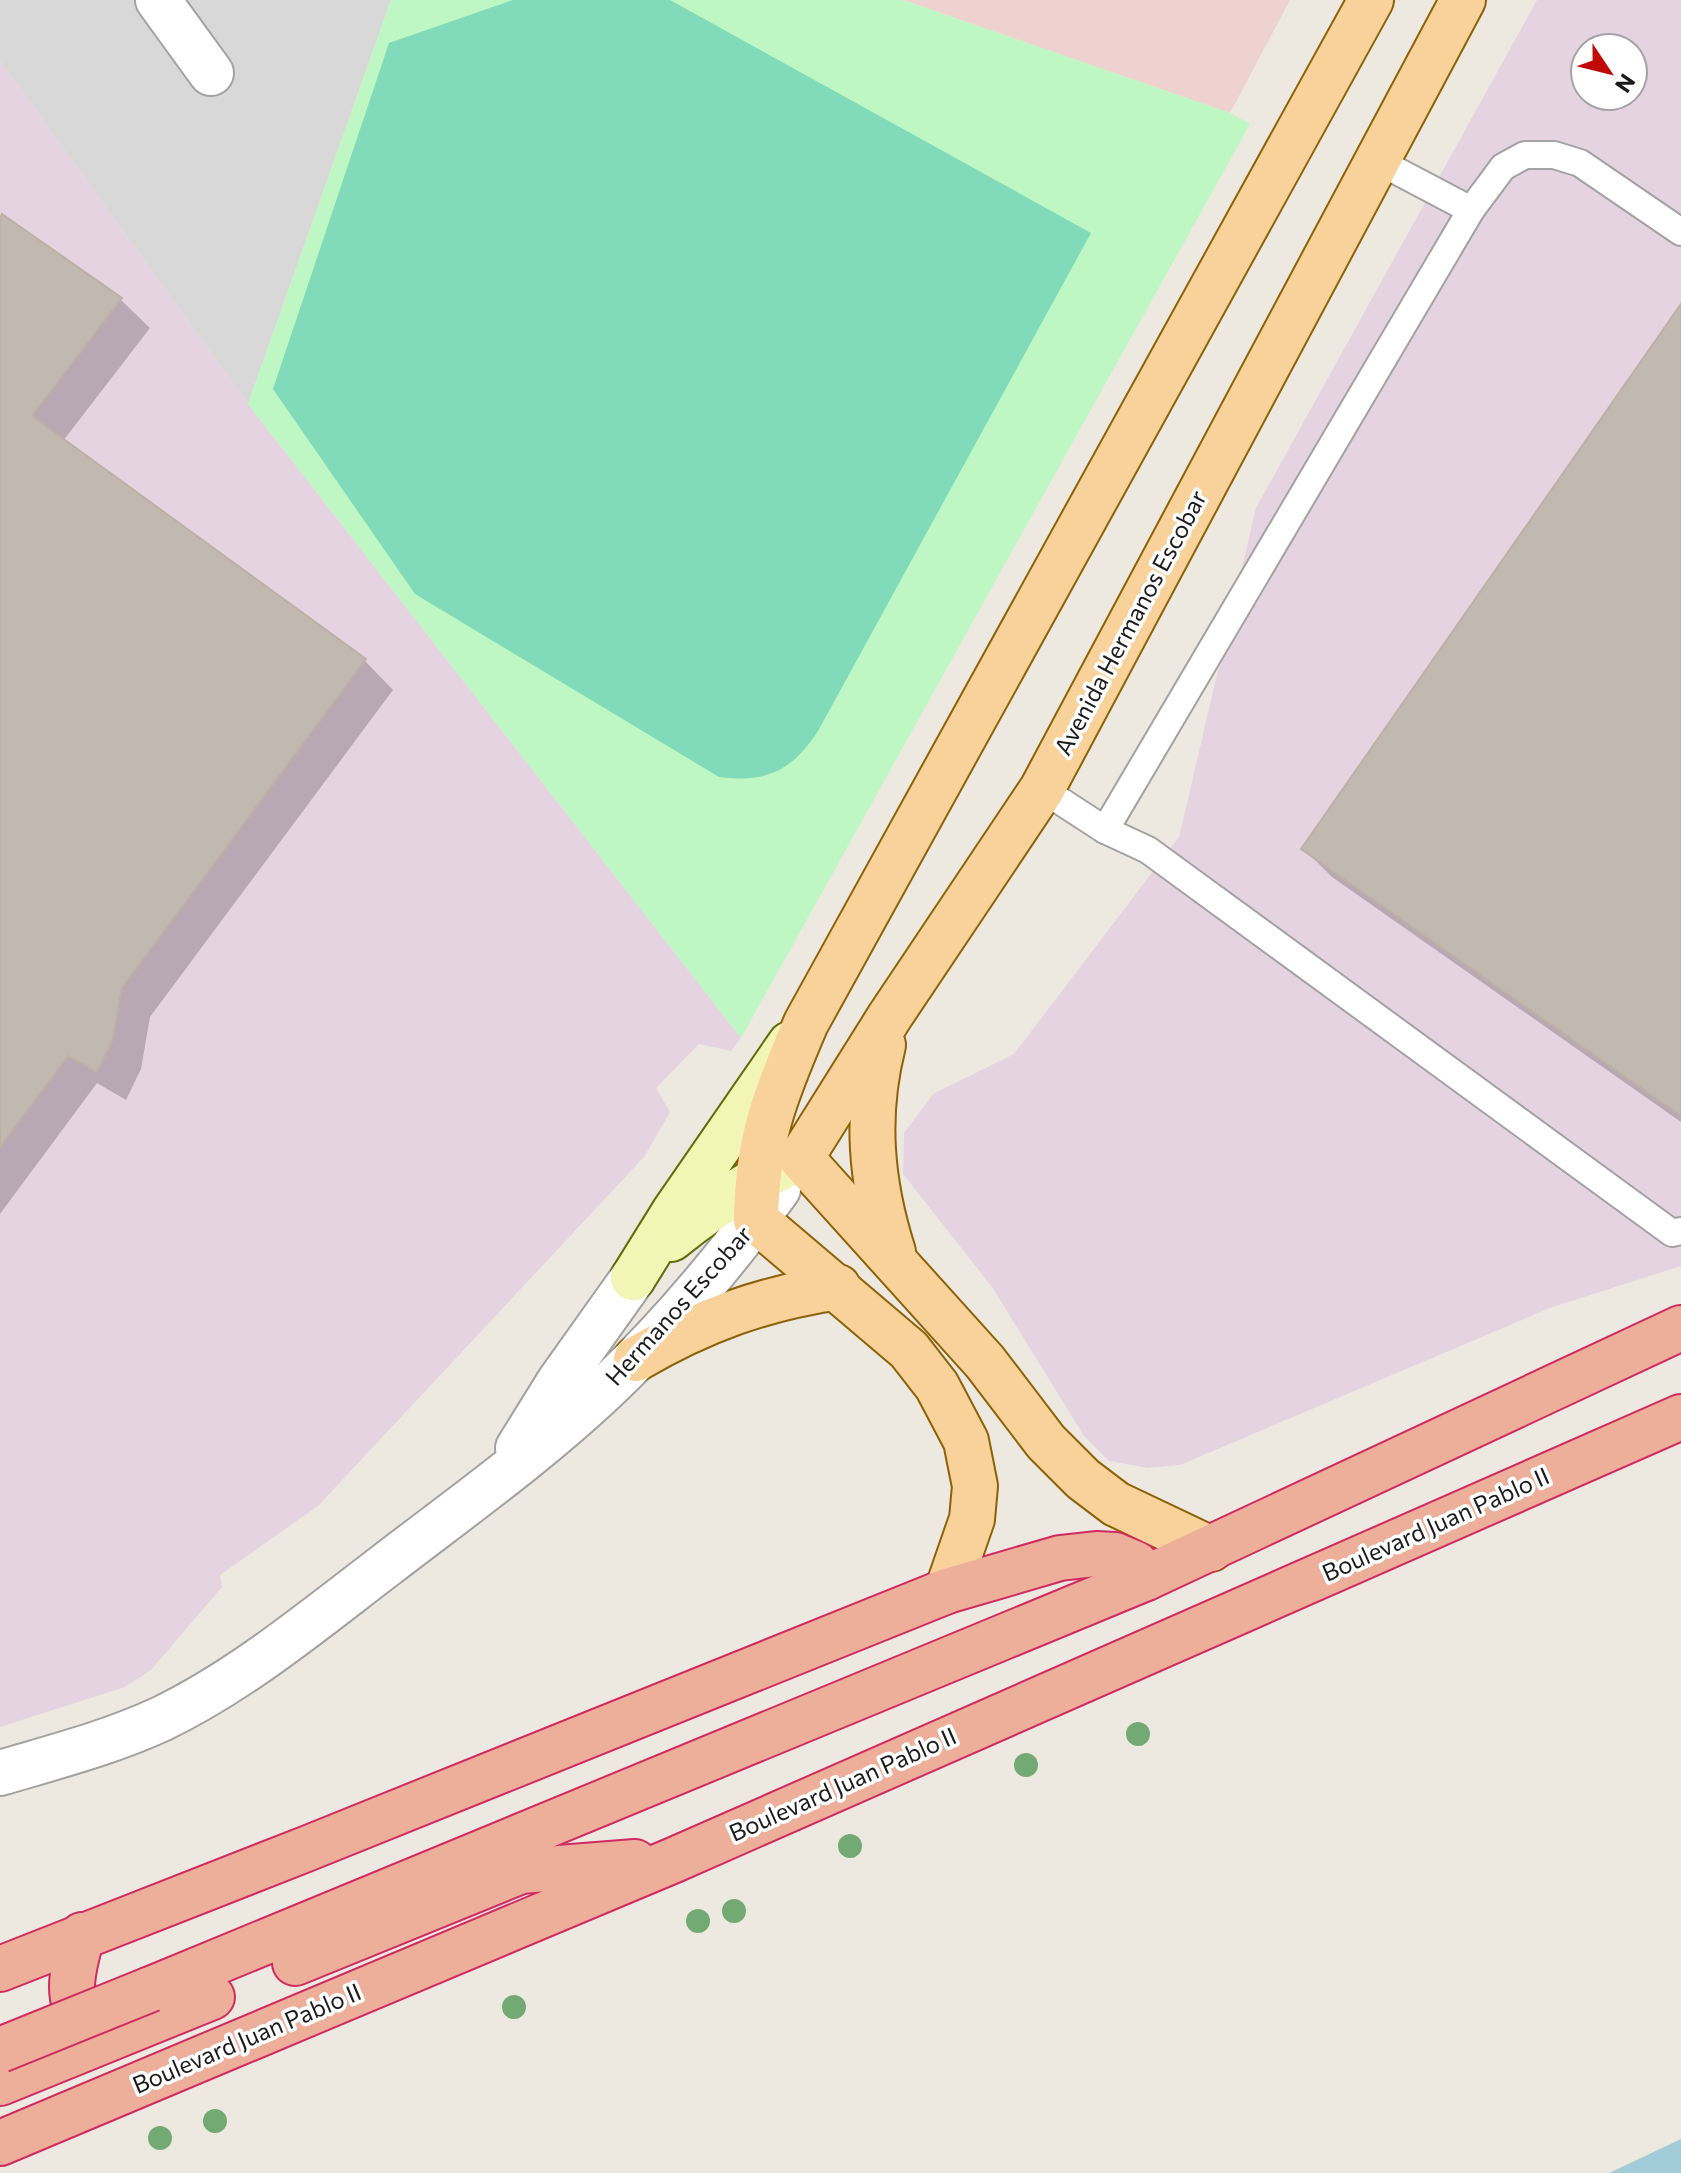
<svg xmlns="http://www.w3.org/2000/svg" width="1681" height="2173" viewBox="0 0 1681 2173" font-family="Commissioner,sans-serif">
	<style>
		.residential { fill: #d9d8d8 }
		.commercial { fill: #edd2d0 }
		.industrial { fill: #e6d3e2; fill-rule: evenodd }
		.park { fill: #bef7c3 }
		.pitch { fill: #81dab9 }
		.water { fill: #a3ccd9 }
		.shadow { fill: #0003 }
		.building { fill: #c1b8b1; stroke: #beb0a4; stroke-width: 2 }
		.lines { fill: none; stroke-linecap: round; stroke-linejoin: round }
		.service-casing { stroke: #a2a2a2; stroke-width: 30 }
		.minor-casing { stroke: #a2a2a2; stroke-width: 48 }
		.tertiary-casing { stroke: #a2a2a2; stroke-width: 48 }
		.secondary-casing { stroke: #606c09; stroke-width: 48 }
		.primary-casing { stroke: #8d6206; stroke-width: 48 }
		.trunk-casing { stroke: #cf2a61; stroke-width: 48 }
		.service { stroke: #fff; stroke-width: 26 }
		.minor { stroke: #fff; stroke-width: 44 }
		.tertiary { stroke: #fff; stroke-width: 44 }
		.secondary { stroke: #f2f6b5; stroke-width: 44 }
		.primary { stroke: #f8d19b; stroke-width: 44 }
		.trunk { stroke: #edae9a; stroke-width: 44 }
		.trunk-bridge-casing { stroke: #cf2a61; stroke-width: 48; stroke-linecap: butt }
		.trunk-bridge { stroke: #edae9a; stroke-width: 44 }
		.tree { fill: #73a973 }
		.labels { text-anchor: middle; stroke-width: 7; stroke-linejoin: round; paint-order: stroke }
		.street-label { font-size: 24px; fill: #1b1b1b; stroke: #fff }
	</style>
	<rect width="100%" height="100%" fill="#ede9e1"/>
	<path class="residential" d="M0,0H391L248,404L0,61Z"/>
	<path class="commercial" d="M903,0H1290L1230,113Z"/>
	<g class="industrial">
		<path d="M1537,0H1681V1266L1550,1308L1180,1465L1148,1468L1109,1461L1084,1436L992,1287L903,1174L904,1133L933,1094L1014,1054L1179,837L1256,508ZM1585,48H1633V96H1585Z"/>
		<path d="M0,61L248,404L741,1038L731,1051L699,1044L656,1088L670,1112L644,1157L318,1506L220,1575L222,1587L151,1670L125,1687L0,1727Z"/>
	</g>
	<path class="park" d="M391,0H903L1230,113L1250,124L741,1038L248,404Z"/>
	<path class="pitch" d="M513,0H670L1091,233L818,731C792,771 766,783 719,777L415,594L273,389L389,43Z"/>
	<path class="water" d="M1681,2139V2173H1609Z"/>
	<g class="shadow">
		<path d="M3,217L121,300L150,328L63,441L365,661L393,690L150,1017L141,1069L126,1100L97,1083L0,1214V221Z"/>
		<path d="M1681,307V1122L1332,877L1304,849Z"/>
	</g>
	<g class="building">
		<path d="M2,214L122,298L32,416L366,659L122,988L113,1039L97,1072L68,1056L0,1147V218Z"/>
		<path d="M1681,304V1116L1301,849Z"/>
	</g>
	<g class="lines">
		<g class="service-casing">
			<g id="service">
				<path d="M1378,161L1471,210"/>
				<path d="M1042,789L1105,830L1148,850L1672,1233L1681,1231"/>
				<path d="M1105,830L1471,210L1503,167L1525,155H1554L1580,163L1681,232"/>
			</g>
		</g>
		<g class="minor-casing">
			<path id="minor" d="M158,0L211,73"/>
		</g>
		<g class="tertiary-casing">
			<g id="tertiary">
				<path d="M518,1448L559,1382L633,1278"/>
				<path d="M0,1773C54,1757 109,1743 161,1719C242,1680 315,1619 386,1565C460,1508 536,1454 604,1390C669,1329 726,1260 778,1189"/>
			</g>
		</g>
		<g class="secondary-casing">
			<g id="secondary">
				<path d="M671,1239C708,1209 745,1184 788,1164"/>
				<path d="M633,1278L674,1212L790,1044"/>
			</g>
		</g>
		<g class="primary-casing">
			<g id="primary">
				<path d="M883,1045C865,1116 871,1183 893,1252"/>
				<path d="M636,1359C703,1320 761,1299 838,1287"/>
				<path d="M1211,1549L1116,1504L1083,1479L1046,1442L985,1362L801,1158L890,1016L1042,789L1463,0"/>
				<path d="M947,1591L972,1519L975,1486L966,1441L937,1386L909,1350L756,1220C757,1140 775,1095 806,1023L1371,0"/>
			</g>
		</g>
		<g class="trunk-casing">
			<g id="trunk">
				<path d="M82,1935C75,1964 60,2003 90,2024C96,2029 108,2030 115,2032"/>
				<path d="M295,1963L521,1871L635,1862"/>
				<path d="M0,1969L306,1849L947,1591L1060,1558L1096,1554L1115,1555L1136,1564L1146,1578"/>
				<path d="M151,1989L1146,1578L1681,1328"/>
				<path d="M0,2083L212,1997"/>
				<path d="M0,2143L674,1860L1681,1417"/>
			</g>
		</g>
		<use href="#service" class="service"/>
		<use href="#minor" class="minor"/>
		<use href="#tertiary" class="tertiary"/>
		<use href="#secondary" class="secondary"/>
		<use href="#primary" class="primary"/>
		<use href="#trunk" class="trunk"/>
		<g class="trunk-bridge-casing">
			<path id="trunk-bridge" d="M0,2050L151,1989"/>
		</g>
		<use href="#trunk-bridge" class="trunk-bridge"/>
	</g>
	<g class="tree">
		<circle cx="1138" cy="1734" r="12"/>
		<circle cx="1026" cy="1765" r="12"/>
		<circle cx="850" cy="1846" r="12"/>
		<circle cx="734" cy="1911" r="12"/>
		<circle cx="698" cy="1921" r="12"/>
		<circle cx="514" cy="2007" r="12"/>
		<circle cx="215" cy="2121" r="12"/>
		<circle cx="160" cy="2138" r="12"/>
	</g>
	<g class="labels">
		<g class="street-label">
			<text transform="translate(1131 623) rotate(-62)" y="8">Avenida Hermanos Escobar</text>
			<text transform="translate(679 1306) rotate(-48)" y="8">Hermanos Escobar</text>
			<text transform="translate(1436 1525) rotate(-24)" y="8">Boulevard Juan Pablo II</text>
			<text transform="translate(843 1785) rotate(-24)" y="8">Boulevard Juan Pablo II</text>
			<text transform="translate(247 2039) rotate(-23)" y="8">Boulevard Juan Pablo II</text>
		</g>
	</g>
	<g transform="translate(1609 72) rotate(125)"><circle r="38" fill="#ffffff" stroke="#a4a4a4" stroke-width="2"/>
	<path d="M0-6L14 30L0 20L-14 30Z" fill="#bf0a08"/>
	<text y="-12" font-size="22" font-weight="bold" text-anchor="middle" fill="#1b1b1b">N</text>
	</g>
</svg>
